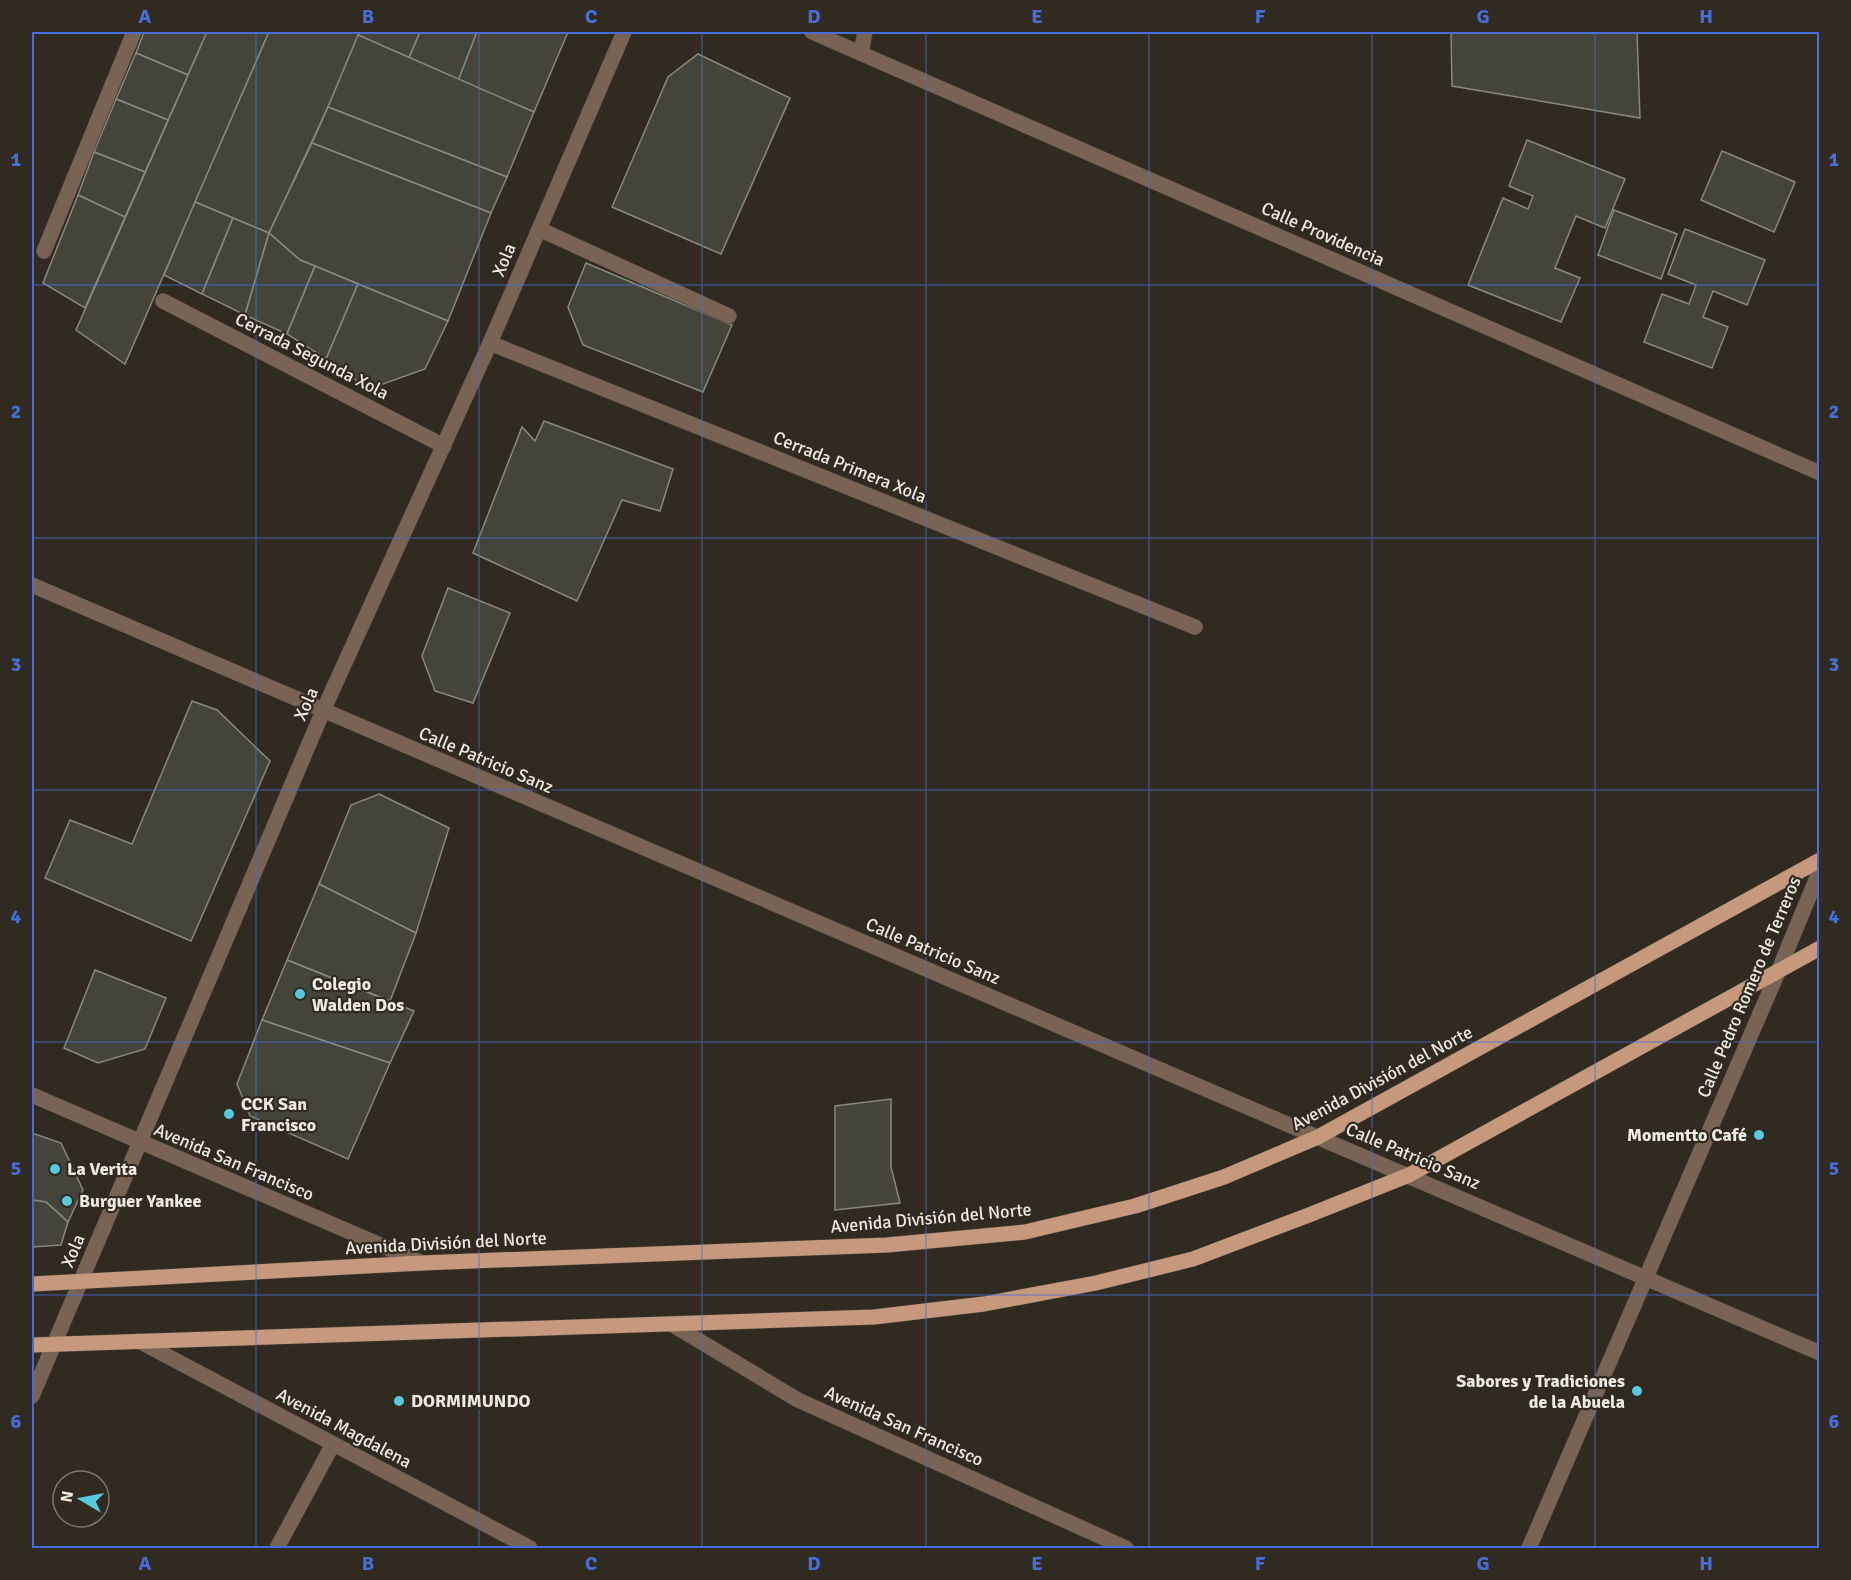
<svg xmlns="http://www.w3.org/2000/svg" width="1851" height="1580" viewBox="0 0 1851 1580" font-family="Signika,sans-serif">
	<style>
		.building { fill: #45443a; stroke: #89887c; stroke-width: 1.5 }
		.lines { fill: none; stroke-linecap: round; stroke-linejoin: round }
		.minor-casing { stroke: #4a453c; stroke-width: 16 }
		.major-casing { stroke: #4a453c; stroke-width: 16 }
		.minor { stroke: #796355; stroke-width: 15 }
		.major { stroke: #c6997e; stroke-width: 15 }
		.grid { fill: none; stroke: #476dda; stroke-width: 1.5; stroke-opacity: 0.55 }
		.poi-dot { fill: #55cadf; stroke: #302a21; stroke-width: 2 }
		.labels { text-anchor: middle; stroke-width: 4.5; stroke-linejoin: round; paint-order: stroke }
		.street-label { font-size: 18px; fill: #ede9e3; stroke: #302a21 }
		.poi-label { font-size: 18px; font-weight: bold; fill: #ede9e3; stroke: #302a21; text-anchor: start }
		.neatline { fill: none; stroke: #476dda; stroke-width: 2 }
		.grid-label { font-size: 20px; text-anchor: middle; font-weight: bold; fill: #476dda }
	</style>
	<rect width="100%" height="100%" fill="#302a21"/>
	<g class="building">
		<path d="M144,32H207L188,75L136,53Z"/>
		<path d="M207,32H269L125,364L76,330Z"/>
		<path d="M269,32H360L328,107L269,233L195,202Z"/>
		<path d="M360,32H420L409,58L358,35Z"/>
		<path d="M420,32H477L458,81L409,58Z"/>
		<path d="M477,32H568L534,112L458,81Z"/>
		<path d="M1451,32H1637L1640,118L1452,86Z"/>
		<path d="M358,35L534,112L507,177L328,107Z"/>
		<path d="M136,53L188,75L168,120L116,99Z"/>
		<path d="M698,54L790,98L721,254L612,207L668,77Z"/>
		<path d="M116,99L168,120L145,172L94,152Z"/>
		<path d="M328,107L507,177L491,213L312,143Z"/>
		<path d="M1527,140L1625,179L1605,228L1576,216L1555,268L1580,278L1561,322L1468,285L1503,198L1528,209L1533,196L1509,186Z"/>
		<path d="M312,143L491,213L448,321L300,260L269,233Z"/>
		<path d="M1722,151L1795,182L1774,232L1701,200Z"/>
		<path d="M94,152L145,172L125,217L78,195Z"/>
		<path d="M78,195L125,217L85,308L43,283Z"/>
		<path d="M195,202L233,218L202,294L164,275Z"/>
		<path d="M1614,210L1677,234L1661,279L1598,255Z"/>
		<path d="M233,218L269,233L245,315L202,294Z"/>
		<path d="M1685,229L1765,260L1747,305L1713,291L1703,317L1728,327L1712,368L1644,342L1662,294L1689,304L1696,285L1668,274Z"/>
		<path d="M269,233L300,260L315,266L287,334L245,315Z"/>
		<path d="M586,263L732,325L703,392L583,345L568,307Z"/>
		<path d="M315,266L358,284L326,359L287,334Z"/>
		<path d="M358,284L448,321L425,369L369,389L326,359Z"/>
		<path d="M544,421L673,469L660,511L622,500L577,601L473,553L522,427L535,441Z"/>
		<path d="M448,588L510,613L473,703L435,691L422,656Z"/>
		<path d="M192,701L217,710L270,761L191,941L45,878L70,820L132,844Z"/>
		<path d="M379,794L449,828L416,933L319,884L351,805Z"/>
		<path d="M319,884L416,933L390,1001L287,960Z"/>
		<path d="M287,960L414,1011L390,1063L262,1020Z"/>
		<path d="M95,970L166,998L145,1049L98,1063L64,1048Z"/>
		<path d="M262,1020L390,1063L348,1159L250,1116L237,1084Z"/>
		<path d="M891,1099V1167L900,1203L835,1210V1106Z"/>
		<path d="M32,1133L61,1143L83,1190L68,1222L46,1202L32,1200Z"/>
		<path d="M32,1200L46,1202L68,1222L61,1245L32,1247Z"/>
	</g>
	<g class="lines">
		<g class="minor-casing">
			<g id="minor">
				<path d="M812,32L1820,473"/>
				<path d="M861,53L865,32"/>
				<path d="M539,229L729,316"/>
				<path d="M44,251L134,32"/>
				<path d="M163,301L444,446"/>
				<path d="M490,343L1195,627"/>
				<path d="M32,585L1820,1353"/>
				<path d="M32,1095L422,1263"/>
				<path d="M673,1325L798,1400L1126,1548"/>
				<path d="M139,1341L530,1548"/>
				<path d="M32,1396L323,711L490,343L624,32"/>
				<path d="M277,1548L333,1444"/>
				<path d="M1529,1548L1778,972L1820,870"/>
			</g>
		</g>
		<g class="major-casing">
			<g id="major">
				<path d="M32,1284L422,1263L887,1245L1025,1232L1135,1206L1224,1177L1318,1137L1820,860"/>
				<path d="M32,1345L874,1317L984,1304L1096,1283L1193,1259L1309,1215L1409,1175L1820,948"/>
			</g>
		</g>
		<use href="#minor" class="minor"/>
		<use href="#major" class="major"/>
	</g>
	<path class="grid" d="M256,32V1548M479,32V1548M702,32V1548M926,32V1548M1149,32V1548M1372,32V1548M1595,32V1548M32,285H1820M32,538H1820M32,790H1820M32,1042H1820M32,1295H1820"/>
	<g class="poi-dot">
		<circle cx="300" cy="994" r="6"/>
		<circle cx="229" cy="1114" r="6"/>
		<circle cx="1759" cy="1135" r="6"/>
		<circle cx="55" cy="1169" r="6"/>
		<circle cx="67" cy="1201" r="6"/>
		<circle cx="1637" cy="1391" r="6"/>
		<circle cx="399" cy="1401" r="6"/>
	</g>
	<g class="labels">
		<g class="street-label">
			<text transform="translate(1323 234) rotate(24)" y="6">Calle Providencia</text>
			<text transform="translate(504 260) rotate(-67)" y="6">Xola</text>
			<text transform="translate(312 356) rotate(27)" y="6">Cerrada Segunda Xola</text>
			<text transform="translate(850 467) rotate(22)" y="6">Cerrada Primera Xola</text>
			<text transform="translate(306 704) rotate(-66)" y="6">Xola</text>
			<text transform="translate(486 760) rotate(23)" y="6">Calle Patricio Sanz</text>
			<text transform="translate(933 951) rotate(23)" y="6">Calle Patricio Sanz</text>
			<text transform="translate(1749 987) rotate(-67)" y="6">Calle Pedro Romero de Terreros</text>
			<text transform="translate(1382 1078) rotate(-28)" y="6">Avenida División del Norte</text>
			<text transform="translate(1413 1156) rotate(23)" y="6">Calle Patricio Sanz</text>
			<text transform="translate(234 1162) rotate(23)" y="6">Avenida San Francisco</text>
			<text transform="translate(931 1218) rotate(-5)" y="6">Avenida División del Norte</text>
			<text transform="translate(446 1243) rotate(-3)" y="6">Avenida División del Norte</text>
			<text transform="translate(73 1251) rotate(-67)" y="6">Xola</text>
			<text transform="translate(904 1426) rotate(24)" y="6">Avenida San Francisco</text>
			<text transform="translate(344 1428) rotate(28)" y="6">Avenida Magdalena</text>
		</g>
		<g class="poi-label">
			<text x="312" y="990">Colegio<tspan x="312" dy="21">Walden Dos</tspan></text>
			<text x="241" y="1110">CCK San<tspan x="241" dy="21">Francisco</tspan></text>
			<text x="1747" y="1141" text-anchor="end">Momentto Café</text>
			<text x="67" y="1175">La Verita</text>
			<text x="79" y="1207">Burguer Yankee</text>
			<text x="1625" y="1387" text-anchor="end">Sabores y Tradiciones<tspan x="1625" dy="21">de la Abuela</tspan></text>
			<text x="411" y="1407">DORMIMUNDO</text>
		</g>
	</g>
	<rect width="1851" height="1580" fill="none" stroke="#302a21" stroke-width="66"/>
	<g transform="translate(81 1499) rotate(280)"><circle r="28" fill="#302a21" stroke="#7c766f" stroke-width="1.5"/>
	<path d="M0-4.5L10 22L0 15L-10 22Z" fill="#55cadf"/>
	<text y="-9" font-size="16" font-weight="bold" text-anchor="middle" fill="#ede9e3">N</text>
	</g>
	<rect x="33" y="33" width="1785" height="1514" class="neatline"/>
	<g class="grid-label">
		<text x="145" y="23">A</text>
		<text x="368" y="23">B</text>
		<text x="591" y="23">C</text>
		<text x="814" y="23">D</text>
		<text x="1037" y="23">E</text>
		<text x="1260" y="23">F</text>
		<text x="1483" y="23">G</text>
		<text x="1706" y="23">H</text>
		<text x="16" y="166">1</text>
		<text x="1834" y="166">1</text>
		<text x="16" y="418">2</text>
		<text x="1834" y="418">2</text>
		<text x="16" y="671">3</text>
		<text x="1834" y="671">3</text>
		<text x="16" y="923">4</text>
		<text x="1834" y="923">4</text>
		<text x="16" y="1175">5</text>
		<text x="1834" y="1175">5</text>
		<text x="16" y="1428">6</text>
		<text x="1834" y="1428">6</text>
		<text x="145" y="1570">A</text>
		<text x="368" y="1570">B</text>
		<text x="591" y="1570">C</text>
		<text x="814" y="1570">D</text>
		<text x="1037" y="1570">E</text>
		<text x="1260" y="1570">F</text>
		<text x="1483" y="1570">G</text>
		<text x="1706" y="1570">H</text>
	</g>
</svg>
